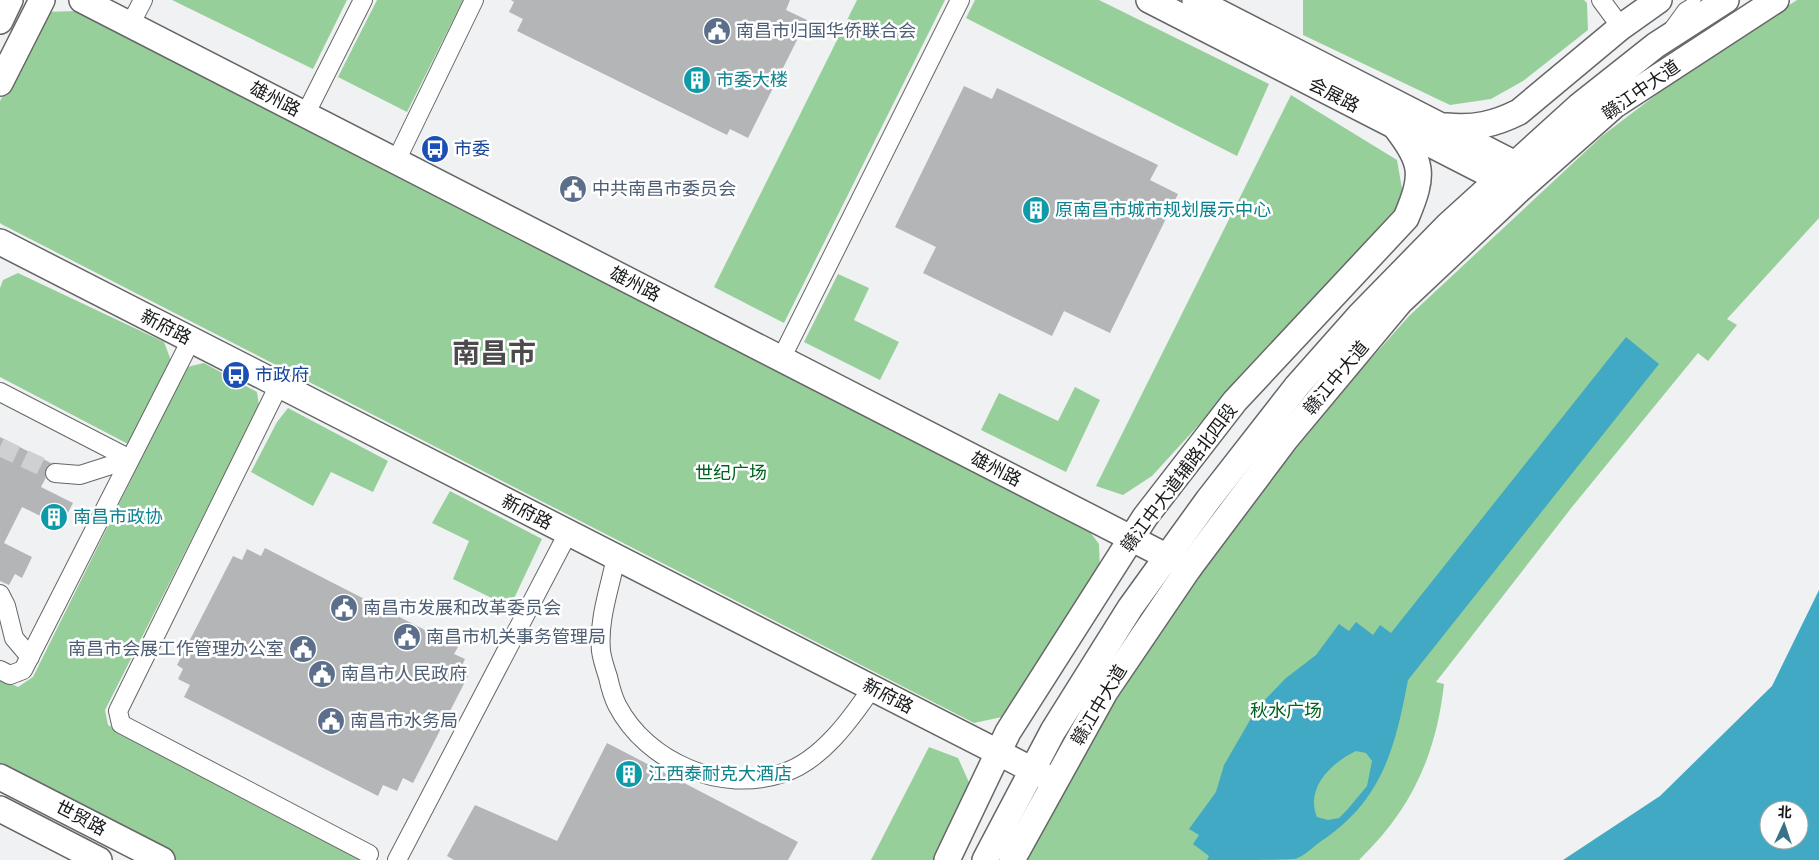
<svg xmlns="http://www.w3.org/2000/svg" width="1819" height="860" viewBox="0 0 1819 860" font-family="'Nunito Sans','Noto Sans SC',sans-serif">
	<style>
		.green { fill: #97cf9b }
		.water { fill: #41a9c3; fill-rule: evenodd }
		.building { fill: #b4b5b6 }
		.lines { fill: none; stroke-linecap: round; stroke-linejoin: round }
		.street-tunnel { stroke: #cfd0d1; stroke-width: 18; stroke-dasharray: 18 9; stroke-linecap: butt }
		.lane-casing { stroke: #666667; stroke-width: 11 }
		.street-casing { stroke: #666667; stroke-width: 20 }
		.secondary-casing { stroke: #666667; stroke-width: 28 }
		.lane { stroke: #fff; stroke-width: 9 }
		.street { stroke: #fff; stroke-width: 18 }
		.secondary { stroke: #fff; stroke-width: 25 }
		.labels { text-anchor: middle; stroke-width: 5; stroke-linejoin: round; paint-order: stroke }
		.service-label { font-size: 18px; fill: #4e5e75; stroke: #fff; text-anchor: start }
		.culture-label { font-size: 18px; fill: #0d838f; stroke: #fff; text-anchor: start }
		.street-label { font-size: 18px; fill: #171818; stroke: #fff }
		.transit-label { font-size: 18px; fill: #164399; stroke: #fff; text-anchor: start }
		.park-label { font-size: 18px; fill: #01631f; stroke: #fff }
		.town-label { font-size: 28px; font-weight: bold; fill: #4b4b4c; stroke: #fff }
	</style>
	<rect width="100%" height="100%" fill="#f0f1f2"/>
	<g class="green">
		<path d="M172,0H347L313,69Z"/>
		<path d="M377,0H463L407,112L338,77Z"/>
		<path d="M857,0H945L784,323L714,287Z"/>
		<path d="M975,0H1099L1269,84L1237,156L966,18Z"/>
		<path d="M1303,0H1584L1587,3L1588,30L1523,81L1491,99L1450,105L1303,35Z"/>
		<path d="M1797,0H1819V218L1727,319L1737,325L1708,361L1698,353L1572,507L1436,682L1444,684C1436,756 1411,810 1359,860H1026L1089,742L1199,573L1240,517L1361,370L1409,316L1602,136L1686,72Z"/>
		<path d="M77,11L1087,528L1099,544L1100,572L1011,715L974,723L3,225L0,223V101L44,12Z"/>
		<path d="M1291,95L1397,160L1404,200L1152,476L1123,495L1096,486Z"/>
		<path d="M18,273L164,342L172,363L128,444L0,377V288L3,280Z"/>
		<path d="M838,274L869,288L854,320L899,342L880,380L804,342Z"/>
		<path d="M204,363L257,392L259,406L105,710L108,725L362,860H176L0,771V678L18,687L33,677L187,367Z"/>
		<path d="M1075,387L1100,400L1066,472L981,430L999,393L1058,421Z"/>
		<path d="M288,408L388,461L373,492L331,472L313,506L251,472L277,422Z"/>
		<path d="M450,491L542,539L510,607L453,579L469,541L432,523Z"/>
		<path d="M929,747L958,758L972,789L935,860H871Z"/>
	</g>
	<g class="water">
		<path d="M1626,337L1659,364L1408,680C1395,749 1382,801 1320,842C1312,848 1304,856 1295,859C1285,860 1223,860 1207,860L1209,856L1193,844L1199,835L1189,829L1216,792L1224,765L1257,708L1286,678L1316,655L1339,624L1349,631L1356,622L1373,635L1380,625L1391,633ZM1356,751L1366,753L1372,761L1367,786L1347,810L1339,818L1328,820L1317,817C1305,788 1331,763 1356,751Z"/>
		<path d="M1819,590V860H1563L1660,796L1772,686ZM1769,810H1799V840H1769Z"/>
	</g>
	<g class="building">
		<path d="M511,0H790L786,10L807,20L748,138L730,129L727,135L517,31L523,19L509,12L514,2Z"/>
		<path d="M964,86L992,99L997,88L1158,165L1150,180L1178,194L1110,333L1064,311L1052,336L923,273L936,247L895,227Z"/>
		<path d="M0,437L53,464L41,487L73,503L61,526L22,507L4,543L32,557L22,578L15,574L9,585L0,581Z"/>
		<path d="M265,548L458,647L454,654L465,659L459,672L468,676L413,783L403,778L397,791L383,785L378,796L184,697L190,685L178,679L183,669L177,665L233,556L242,560L247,549L261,556Z"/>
		<path d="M607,743L798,842L788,860H454L447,856L475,805L557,841Z"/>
	</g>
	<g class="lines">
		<path class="street-tunnel" d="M0,447L55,473"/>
		<g class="lane-casing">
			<path id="lane" d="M1670,26L1683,8L1696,0"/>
		</g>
		<g class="street-casing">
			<g id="street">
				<path d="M1601,0L1621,27"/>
				<path d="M130,25L143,0"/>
				<path d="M305,115L363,0"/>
				<path d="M396,161L474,0"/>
				<path d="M781,359L960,0"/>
				<path d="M279,385L118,711L121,724L369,854"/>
				<path d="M0,392L130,459L80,475L55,473"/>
				<path d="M616,557C610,588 598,619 601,651C602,659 605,668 608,677C610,686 613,697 617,705C647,763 722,794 783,773C821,761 851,719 872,688"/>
				<path d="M0,594L6,606L14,638L30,657"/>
				<path d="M0,670L10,675L23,670L191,340"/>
				<path d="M397,860L568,533"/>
			</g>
		</g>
		<g class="secondary-casing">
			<g id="secondary">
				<path d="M82,0L1189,568"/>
				<path d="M1149,0L1512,186"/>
				<path d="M1195,0L1529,171"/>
				<path d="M0,21L10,0"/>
				<path d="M0,83L42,0"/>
				<path d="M1446,126C1474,129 1495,124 1519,112L1621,27L1659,0"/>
				<path d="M0,242L1054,781"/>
				<path d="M0,777L162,860"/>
				<path d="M0,809L99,860"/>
				<path d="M947,860L1008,732L1145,517L1235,401L1406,218C1425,173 1423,163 1394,125"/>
				<path d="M985,860L1053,731L1130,608L1208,500L1297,386L1360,315L1448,225L1579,106L1656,45L1726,0"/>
				<path d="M1012,860L1105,692L1189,568L1285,440L1400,302L1519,190L1615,105L1776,0"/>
			</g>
		</g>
		<use href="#lane" class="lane"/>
		<use href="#street" class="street"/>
		<use href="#secondary" class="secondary"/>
	</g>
	<defs>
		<g id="civic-disc" transform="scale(1.4375)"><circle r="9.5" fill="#5c6f8a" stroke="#fff"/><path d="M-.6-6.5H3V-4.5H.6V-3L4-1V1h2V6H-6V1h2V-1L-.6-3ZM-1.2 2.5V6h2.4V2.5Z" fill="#fff"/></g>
		<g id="building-disc" transform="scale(1.4375)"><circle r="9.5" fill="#0f9aa8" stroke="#fff"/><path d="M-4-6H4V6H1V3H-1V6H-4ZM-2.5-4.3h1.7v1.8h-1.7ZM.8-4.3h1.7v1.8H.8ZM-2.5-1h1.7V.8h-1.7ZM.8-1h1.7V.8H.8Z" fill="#fff"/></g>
		<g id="bus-disc" transform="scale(1.4375)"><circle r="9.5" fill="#1a4fb4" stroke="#fff"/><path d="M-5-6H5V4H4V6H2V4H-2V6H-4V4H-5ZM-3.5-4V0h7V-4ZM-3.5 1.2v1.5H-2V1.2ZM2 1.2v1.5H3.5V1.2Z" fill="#fff"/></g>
	</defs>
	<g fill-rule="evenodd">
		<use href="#civic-disc" x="717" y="31"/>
		<use href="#building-disc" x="697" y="80"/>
		<use href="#bus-disc" x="435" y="149"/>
		<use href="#civic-disc" x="573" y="189"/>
		<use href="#building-disc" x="1036" y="210"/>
		<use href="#bus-disc" x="236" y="375"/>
		<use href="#building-disc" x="54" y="517"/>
		<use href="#civic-disc" x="344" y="608"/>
		<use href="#civic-disc" x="407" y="637"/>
		<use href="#civic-disc" x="303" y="649"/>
		<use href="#civic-disc" x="322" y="674"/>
		<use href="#civic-disc" x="331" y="721"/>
		<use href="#building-disc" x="629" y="774"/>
	</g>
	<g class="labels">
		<g class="service-label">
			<text x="736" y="37">南昌市归国华侨联合会</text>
			<text x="592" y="195">中共南昌市委员会</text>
			<text x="363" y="614">南昌市发展和改革委员会</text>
			<text x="426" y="643">南昌市机关事务管理局</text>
			<text x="284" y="655" text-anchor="end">南昌市会展工作管理办公室</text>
			<text x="341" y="680">南昌市人民政府</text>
			<text x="350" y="727">南昌市水务局</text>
		</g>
		<g class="culture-label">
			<text x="716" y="86">市委大楼</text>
			<text x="1055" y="216">原南昌市城市规划展示中心</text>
			<text x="73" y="523">南昌市政协</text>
			<text x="648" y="780">江西泰耐克大酒店</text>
		</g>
		<g class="street-label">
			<text transform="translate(1641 90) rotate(-35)" y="6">赣江中大道</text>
			<text transform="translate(1334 95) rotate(27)" y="6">会展路</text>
			<text transform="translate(275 99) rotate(27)" y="6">雄州路</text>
			<text transform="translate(635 284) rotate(27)" y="6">雄州路</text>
			<text transform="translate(166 327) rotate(27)" y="6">新府路</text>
			<text transform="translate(1336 378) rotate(-50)" y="6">赣江中大道</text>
			<text transform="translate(996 469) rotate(27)" y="6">雄州路</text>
			<text transform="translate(1179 478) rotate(-53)" y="6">赣江中大道辅路北四段</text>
			<text transform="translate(527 512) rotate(27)" y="6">新府路</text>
			<text transform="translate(888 696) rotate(27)" y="6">新府路</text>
			<text transform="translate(1099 705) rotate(-59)" y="6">赣江中大道</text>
			<text transform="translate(81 818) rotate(27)" y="6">世贸路</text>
		</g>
		<g class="transit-label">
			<text x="454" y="155">市委</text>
			<text x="255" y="381">市政府</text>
		</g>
		<g class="park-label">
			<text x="731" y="479">世纪广场</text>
			<text x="1286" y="717">秋水广场</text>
		</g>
		<g class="town-label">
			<text x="494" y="363">南昌市</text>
		</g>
	</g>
	<g transform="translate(1784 825) rotate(3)"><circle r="24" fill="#ffffff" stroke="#a2a3a3"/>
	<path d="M0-4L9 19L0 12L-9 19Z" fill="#37728a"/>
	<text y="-8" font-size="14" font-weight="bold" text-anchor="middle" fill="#171818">北</text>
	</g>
</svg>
